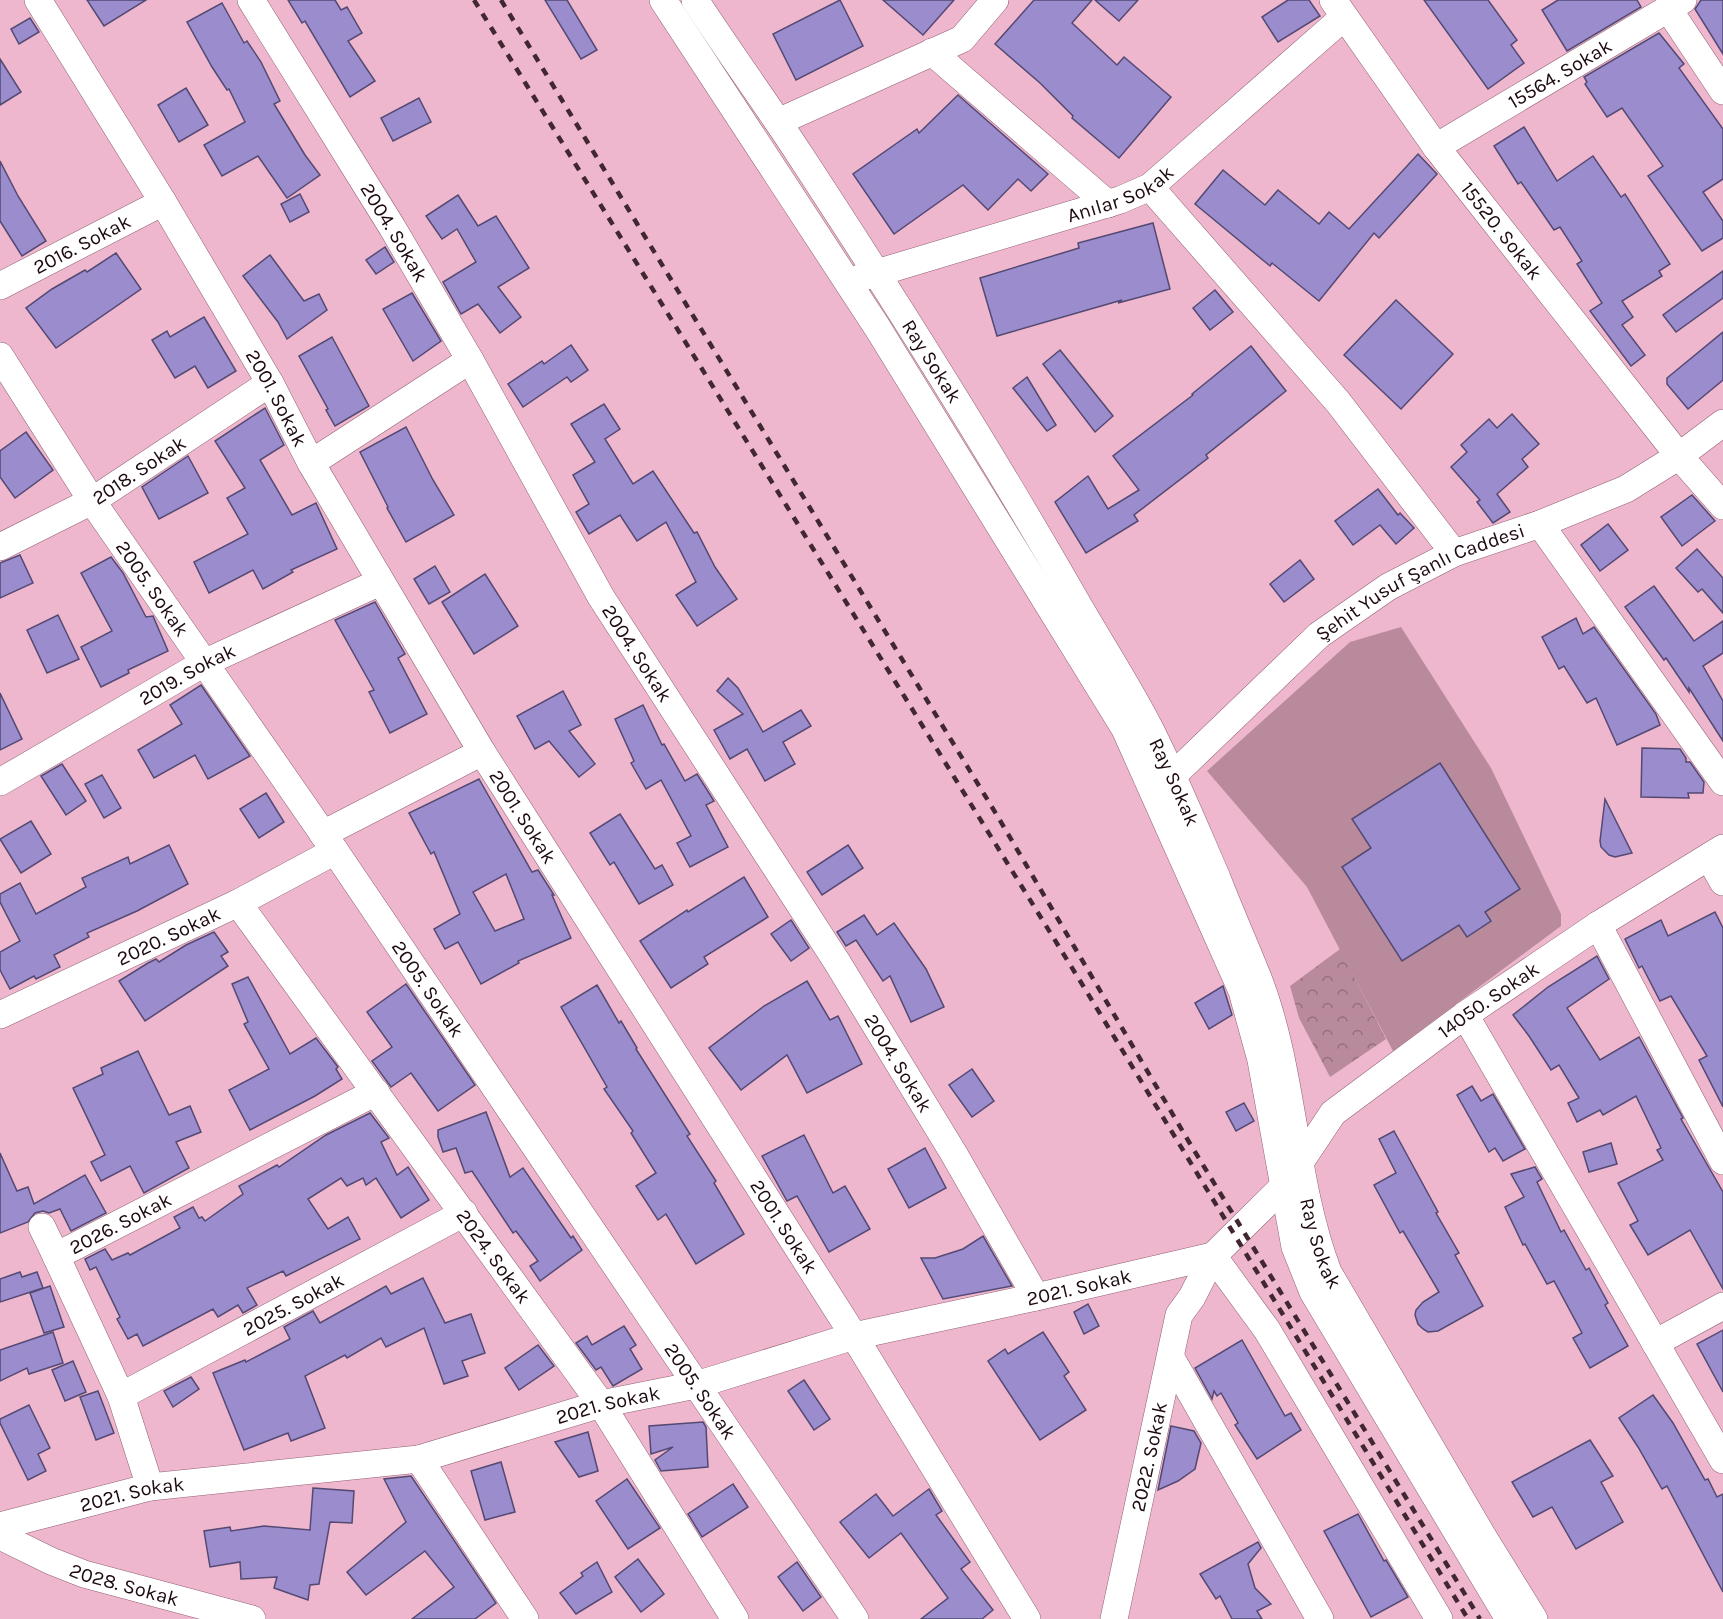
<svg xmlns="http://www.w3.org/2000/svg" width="1723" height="1619" viewBox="0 0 1723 1619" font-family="Karla,sans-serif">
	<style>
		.park { fill: url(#park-crowns) }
		.pitch { fill: #b88a9c }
		.building { fill: #9b8cce; stroke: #534973; stroke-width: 1.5; fill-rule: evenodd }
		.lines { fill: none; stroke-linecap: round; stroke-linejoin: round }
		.minor-casing { stroke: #926074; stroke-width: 28 }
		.minor { stroke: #fff; stroke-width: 27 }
		.rail { stroke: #402731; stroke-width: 4.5; stroke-dasharray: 8 8; stroke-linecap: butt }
		.labels { text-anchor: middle; stroke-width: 4.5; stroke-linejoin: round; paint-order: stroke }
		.street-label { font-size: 20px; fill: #1c0911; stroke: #fdc4da }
	</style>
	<defs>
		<pattern id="park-crowns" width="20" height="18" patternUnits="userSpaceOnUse" patternTransform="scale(1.5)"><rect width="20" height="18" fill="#b88a9c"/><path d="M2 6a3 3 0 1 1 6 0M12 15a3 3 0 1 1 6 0" fill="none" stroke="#956f7e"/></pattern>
	</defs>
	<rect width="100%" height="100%" fill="#efb7cd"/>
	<path class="park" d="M1340,949L1386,1039L1330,1077L1299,1018L1290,986Z"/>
	<path class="pitch" d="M1401,627L1491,768L1561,914V926L1393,1051L1307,887L1207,771L1350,642Z"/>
	<g class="building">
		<path d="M87,0H146L104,26Z"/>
		<path d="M288,0H335L341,10L347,7L362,33L348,41L375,81L350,97L305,21L302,23Z"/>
		<path d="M545,0H567L597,50L581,59Z"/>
		<path d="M840,0L863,46L796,80L773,34Z"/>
		<path d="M883,0H954L923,35Z"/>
		<path d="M1034,0H1092L1072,23L1117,65L1124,57L1171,97L1119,158L1072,118L1073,116L1040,83L995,44Z"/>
		<path d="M1095,0H1138L1119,21Z"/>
		<path d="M1288,0H1309L1320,16L1278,42L1262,17Z"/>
		<path d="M1424,0H1488L1517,40L1511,45L1524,63L1488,89Z"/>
		<path d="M1558,0H1637L1641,7L1567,51L1542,10Z"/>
		<path d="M1701,0H1723V54L1695,9Z"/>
		<path d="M222,3L244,43L247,41L261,62L280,101L274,104L305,155L320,175L287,198L258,156L222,176L204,145L245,122L229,89L227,90L212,67L187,22Z"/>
		<path d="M30,18L39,32L19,44L11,29Z"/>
		<path d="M1659,33L1684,64L1679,68L1723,129V179L1703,192L1723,221V238L1702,251L1648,176L1663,166L1622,108L1607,117L1585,84L1587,82L1584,77Z"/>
		<path d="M0,59L21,92L0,105Z"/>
		<path d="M186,88L208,125L179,142L158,105Z"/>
		<path d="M958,95L1048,174L1031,191L1018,179L988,210L963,185L894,234L853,174L917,129L919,133Z"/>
		<path d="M419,98L431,122L393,141L381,118Z"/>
		<path d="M1524,127L1557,181L1593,156L1621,197L1625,194L1670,264L1659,271L1662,276L1622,301L1633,317L1622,325L1645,355L1631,366L1590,311L1602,303L1577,264L1582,261L1560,227L1554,230L1521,182L1518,184L1494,146Z"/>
		<path d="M1418,154L1437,174L1379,238L1374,233L1319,301L1272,263L1270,266L1195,204L1223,170L1265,205L1278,190L1319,224L1329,212L1349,229Z"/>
		<path d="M0,161L18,196L46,241L22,256L0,221Z"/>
		<path d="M300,194L309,212L290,222L281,204Z"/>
		<path d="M458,195L478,226L496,216L529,268L498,287L521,317L500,333L478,304L461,314L443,282L476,262L457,229L442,239L426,216Z"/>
		<path d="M1153,223L1170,289L1118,303L1122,300L997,336L980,278L1079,248L1078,243Z"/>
		<path d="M385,247L394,262L376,274L366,260Z"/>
		<path d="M116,253L141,289L56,348L26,308L52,289L85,270L87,272Z"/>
		<path d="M270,255L304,301L319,294L327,310L287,339L278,322L243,276Z"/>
		<path d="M1723,271V298L1676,332L1663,315Z"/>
		<path d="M1215,290L1233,312L1210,330L1193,308Z"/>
		<path d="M412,293L441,341L413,361L383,309Z"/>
		<path d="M1396,300L1453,354L1401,409L1344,355Z"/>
		<path d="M204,317L236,371L208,388L195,366L175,378L152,340L167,331L170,337Z"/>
		<path d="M1723,332V380L1688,409L1667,384V378Z"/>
		<path d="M332,337L369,406L335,426L326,410L328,409L299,356Z"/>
		<path d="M571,345L588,370L571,382L567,377L523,407L508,384L542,361L544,364Z"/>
		<path d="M1251,346L1286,391L1206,455L1208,458L1134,515L1138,521L1086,553L1055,502L1088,476L1108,509L1139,490L1113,456L1193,395L1192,394Z"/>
		<path d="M1060,350L1113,416L1095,432L1043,364Z"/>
		<path d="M1027,377L1056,425L1047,431L1013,388Z"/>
		<path d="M604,404L620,429L605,439L633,484L653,471L694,533L697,532L715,567L737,599L697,626L676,595L696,582L666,522L637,541L620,515L589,534L576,512L589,504L573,475L595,462L571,424Z"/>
		<path d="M265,408L284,445L260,460L292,515L316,503L337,549L291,570L293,572L263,589L253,570L209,593L194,562L248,534L227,498L245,488L215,441Z"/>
		<path d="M1512,414L1539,444L1522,459L1528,467L1497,494L1510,512L1493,523L1477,502L1480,500L1451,467L1467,452L1461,445L1489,419L1497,428Z"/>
		<path d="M406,427L433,480L454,515L406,542L387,508L388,507L360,452Z"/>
		<path d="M26,432L53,470L15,498L0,477V451Z"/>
		<path d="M188,456L208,493L159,519L142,487Z"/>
		<path d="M1378,489L1398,515L1400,513L1414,528L1396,544L1380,525L1353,545L1335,521Z"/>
		<path d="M1692,495L1715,521L1682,546L1661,517Z"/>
		<path d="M1608,524L1628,550L1600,571L1581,545Z"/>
		<path d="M1697,549L1723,578V613L1702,589L1698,592L1676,568Z"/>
		<path d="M20,555L33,583L0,598V563Z"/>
		<path d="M111,557L123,573L146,617L153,616L168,651L128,670L129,673L101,687L81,647L112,631L81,573Z"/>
		<path d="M1300,560L1314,579L1284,602L1270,584Z"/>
		<path d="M435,566L450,592L429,604L414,579Z"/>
		<path d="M485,574L518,626L474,654L442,602Z"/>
		<path d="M1654,586L1694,641L1723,621V653L1703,666L1723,701V741L1689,688V692L1666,658L1664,660L1625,607Z"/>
		<path d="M375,602L405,654L398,658L427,714L390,733L369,692L374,690L335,620Z"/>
		<path d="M58,615L79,659L47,673L27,630Z"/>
		<path d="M1576,618L1583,634L1594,627L1656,714L1660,725L1617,745L1596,698L1587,703L1564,666L1559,669L1542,637Z"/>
		<path d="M728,678L738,688L763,732L801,710L811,726L783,742L795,764L765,781L747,749L730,759L714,730L743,714L717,691Z"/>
		<path d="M201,685L250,756L208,779L195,755L154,778L138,750L182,724L170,705Z"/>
		<path d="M563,691L581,725L569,731L595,764L579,777L549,741L535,749L517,716Z"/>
		<path d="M0,693L22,739L0,750Z"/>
		<path d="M643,705L662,745L664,744L685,781L697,774L714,801L706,805L728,847L690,867L677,843L691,836L661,780L646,789L631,763L634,761L615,719Z"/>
		<path d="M1642,748L1680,749L1686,758V762H1690L1704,782L1703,793H1688L1689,798L1641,797Z"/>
		<path d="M1440,763L1520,889L1485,912L1491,921L1467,937L1459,925L1402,961L1342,867L1371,848L1352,819Z"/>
		<path d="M62,764L86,801L66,815L41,776Z"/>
		<path d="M102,775L121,808L104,818L85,784Z"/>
		<path d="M479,779L532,872L538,870L554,895H552L571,938L518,961L519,963L481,984L458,942L445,949L434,929L460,914L434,852L431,854L409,813ZM506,874L524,919L495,931L473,892Z"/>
		<path d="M266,793L284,822L259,838L240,809Z"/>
		<path d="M1605,799L1632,853L1615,857L1609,855L1601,847L1600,841Z"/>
		<path d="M620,814L655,869L662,865L673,885L639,904L614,862L610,865L590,833Z"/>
		<path d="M31,821L51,854L21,873L0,839Z"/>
		<path d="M169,845L188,884L137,911L87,933L89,937L54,955L60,967L36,979L34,976L10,989L0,970V952L20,941L0,902V894L20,883L36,914L86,887L82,878L128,857L130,864Z"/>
		<path d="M848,845L863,868L822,895L807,872Z"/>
		<path d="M744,877L768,917L704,957L708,964L671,988L640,941L687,910L688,912Z"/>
		<path d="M1715,912L1723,928V1107L1699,1060L1707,1056L1671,996L1660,1001L1642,966L1639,968L1625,939L1661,920L1668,936Z"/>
		<path d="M864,915L877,935L894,923L926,969L944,1007L911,1022L890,976L883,981L856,940L846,946L837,932Z"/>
		<path d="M791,920L809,948L791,961L771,934Z"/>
		<path d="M214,932L228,952L221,956L228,966L145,1021L119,981L148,963L156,959L159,962L186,945Z"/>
		<path d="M1597,956L1609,979L1567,1008L1600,1060L1639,1037L1683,1118L1681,1119L1723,1192V1289L1690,1230L1648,1255L1630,1225L1638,1221L1618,1183L1663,1160L1657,1150L1661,1148L1636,1096L1603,1115L1600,1110L1577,1122L1568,1103L1579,1098L1559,1065L1551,1070L1529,1036L1513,1015L1548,987Z"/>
		<path d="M248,977L290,1054L316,1038L338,1067L336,1069L342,1079L315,1096L250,1130L229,1090L269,1069L244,1024L248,1022L232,984Z"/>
		<path d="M807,981L830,1020L838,1016L862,1064L807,1093L787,1055L741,1090L709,1048L764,1006Z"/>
		<path d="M406,984L475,1085L438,1111L411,1073L391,1087L372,1061L392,1047L367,1012Z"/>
		<path d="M597,985L619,1023L621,1021L637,1048L636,1049L690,1134L687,1136L716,1181L714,1183L744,1234L696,1264L666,1214L658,1220L636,1186L656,1173L631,1133L633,1131L604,1089L607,1087L561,1007Z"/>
		<path d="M1223,986L1232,1015L1209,1029L1195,1003Z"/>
		<path d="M138,1051L169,1115L190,1106L201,1132L176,1142L189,1168L144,1193L130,1166L101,1181L91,1162L105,1155L73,1088L103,1074L101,1068Z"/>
		<path d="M972,1069L994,1101L972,1117L949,1085Z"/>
		<path d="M1472,1086L1481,1101L1493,1094L1525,1149L1503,1161L1495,1148L1489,1152L1457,1095Z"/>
		<path d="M1244,1103L1254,1121L1236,1131L1226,1112Z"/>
		<path d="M486,1112L510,1177L523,1168L571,1238L573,1236L582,1250L540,1281L530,1266L538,1261L516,1231L513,1233L472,1171L465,1173L456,1148L443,1152L438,1137V1130Z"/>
		<path d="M370,1113L389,1138L381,1142L397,1175L408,1167L429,1200L401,1218L376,1178L366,1185L363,1178L347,1186L341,1178L308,1199L328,1229L348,1217L360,1239L286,1276L283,1271L247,1288L257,1305L243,1313L238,1305L218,1317L213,1309L143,1346L137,1334L128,1339L117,1319L120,1317L96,1267L90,1270L85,1259L105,1249L112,1260L128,1253L130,1255L180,1228L174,1217L193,1207L199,1218L202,1217L205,1221L243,1194L239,1186L277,1165L279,1167L326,1135Z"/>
		<path d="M1394,1131L1438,1212L1436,1213L1459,1253L1455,1255L1483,1306L1438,1331L1428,1332L1423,1329L1418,1324L1415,1315L1416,1310L1423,1302L1439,1292L1403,1231L1400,1233L1374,1185L1396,1173L1379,1139Z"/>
		<path d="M804,1135L833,1193L845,1186L870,1229L829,1252L797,1196L787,1201L762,1156Z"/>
		<path d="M1611,1143L1617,1164L1589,1172L1583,1152Z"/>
		<path d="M925,1148L946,1188L909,1208L888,1169Z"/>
		<path d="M0,1153L17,1191L28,1187L34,1204L85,1175L106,1213L71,1231L60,1209L49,1213L43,1211L35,1213L28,1222L0,1233Z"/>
		<path d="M1535,1167L1542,1179L1537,1182L1561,1232L1564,1230L1586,1270L1589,1268L1608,1303L1605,1305L1628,1346L1590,1368L1573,1338L1582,1333L1554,1281L1547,1284L1525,1244L1523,1245L1505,1207L1524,1197L1511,1174Z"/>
		<path d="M983,1236L1012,1286L943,1299L921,1258H935L963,1249Z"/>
		<path d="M20,1272L22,1277L37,1272L43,1288L0,1302V1279Z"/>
		<path d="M423,1278L445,1323L471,1314L485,1353L462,1361L468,1376L444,1384L424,1328L386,1347L381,1338L347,1358L345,1355L305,1376L325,1428L291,1441L288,1433L244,1450L213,1373L245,1360L246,1362L290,1339L284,1327L313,1311L320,1323L386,1286L391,1294Z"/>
		<path d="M50,1286L64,1327L44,1333L30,1293Z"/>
		<path d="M1088,1304L1099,1326L1084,1334L1074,1312Z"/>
		<path d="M624,1326L636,1345L630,1349L642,1369L613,1386L601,1367L596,1370L576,1343L587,1336L592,1345Z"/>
		<path d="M1723,1330V1392L1697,1344Z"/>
		<path d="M53,1332L63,1363L29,1374L27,1368L0,1381V1350Z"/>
		<path d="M1043,1332L1069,1372L1064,1376L1086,1410L1040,1440L988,1361L1005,1349L1008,1354Z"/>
		<path d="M1242,1340L1285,1416L1291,1413L1301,1430L1257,1459L1235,1425L1238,1423L1221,1393L1217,1396L1214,1391L1212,1399L1195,1368Z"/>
		<path d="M538,1345L554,1366L519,1390L505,1368Z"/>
		<path d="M73,1361L86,1392L65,1401L52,1370Z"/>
		<path d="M191,1377L199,1389L173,1407L164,1391Z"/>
		<path d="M804,1380L830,1419L814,1430L788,1391Z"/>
		<path d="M98,1391L114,1433L96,1440L80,1397Z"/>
		<path d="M1653,1395L1673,1423L1705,1480L1708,1479L1717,1497L1723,1494V1592L1667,1486L1662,1489L1638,1447L1619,1418Z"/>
		<path d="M29,1405L50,1448L38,1454L46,1471L28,1480L0,1423V1419Z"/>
		<path d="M703,1422L706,1427L708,1467L661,1471L655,1460L673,1447L651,1454L649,1426Z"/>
		<path d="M1171,1426L1194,1431L1201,1443L1195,1469L1178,1481L1158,1490Z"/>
		<path d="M588,1432L598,1471L579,1477L555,1442Z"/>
		<path d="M1590,1440L1613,1476L1601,1482L1623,1522L1576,1549L1552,1507L1533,1517L1512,1482Z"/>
		<path d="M501,1462L515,1512L485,1520L471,1471Z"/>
		<path d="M411,1476L496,1603L475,1619H412L454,1587L425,1551L366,1595L347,1572L406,1522L384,1479Z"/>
		<path d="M627,1479L660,1528L628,1549L596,1501Z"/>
		<path d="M733,1484L748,1507L702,1537L688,1514Z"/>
		<path d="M313,1488L354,1491L352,1523L330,1522L319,1584L310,1585L308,1600L274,1588L277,1577L241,1579L240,1562L210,1567L204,1531L230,1527L231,1531L264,1526L310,1530Z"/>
		<path d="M929,1489L942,1511L936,1515L970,1562L961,1569L993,1610L982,1619H921L948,1598L901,1533L869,1558L840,1522L876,1494L893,1516Z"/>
		<path d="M1358,1514L1384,1561L1386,1560L1408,1597L1371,1617L1324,1531Z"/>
		<path d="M1258,1542L1261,1548L1248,1564L1255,1588L1271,1604L1257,1611L1262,1619H1232L1220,1596L1216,1599L1200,1574Z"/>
		<path d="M638,1559L664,1594L641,1612L615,1577Z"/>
		<path d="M597,1562L612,1592L576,1614L560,1593L583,1576L581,1573Z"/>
		<path d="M797,1562L821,1597L803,1611L778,1577Z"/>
	</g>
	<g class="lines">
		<g class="minor-casing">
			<g id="minor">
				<path id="s1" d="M38,0L163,202L270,383L311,463L482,752L854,1336L1027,1619"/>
				<path id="s2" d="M251,0L392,227L470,360L601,597L837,962L954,1154L1036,1297"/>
				<path d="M663,0L877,327L1125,729L1242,991L1261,1060L1295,1247L1313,1292L1509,1619"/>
				<path id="s3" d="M695,0C729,52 766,103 800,155C895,300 987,446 1073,596C1099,642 1129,687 1152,733C1176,781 1196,830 1217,878C1230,912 1245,945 1258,978C1295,1073 1292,1177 1328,1272L1482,1535L1534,1619"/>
				<path id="s4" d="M1333,0L1436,147L1679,456L1723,506"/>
				<path d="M1669,10L1723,91"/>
				<path d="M932,52L1108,204"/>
				<path d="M778,122L962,39L995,0"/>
				<path id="s5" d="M1436,147L1683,0"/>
				<path d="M1150,187L1338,402L1454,553"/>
				<path id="s6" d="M860,278L1120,200L1150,187L1344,17"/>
				<path id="s7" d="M0,286L163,202"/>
				<path id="s8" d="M0,356L92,501L335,851L855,1619"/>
				<path d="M311,463L470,360"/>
				<path d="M1540,524L1723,782"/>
				<path id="s9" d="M0,547L92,501L270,383"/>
				<path id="s10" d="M0,782L204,663L380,582"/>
				<path id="s11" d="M1162,786L1319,635L1388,587L1454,553L1540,524L1626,489L1679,456L1723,423"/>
				<path d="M323,834L482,752"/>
				<path d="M1709,857L1723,882"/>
				<path id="s12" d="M238,903L601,1404L735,1619"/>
				<path d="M1598,925L1723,1161"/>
				<path id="s13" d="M0,1015L238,903L335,851"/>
				<path d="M1465,1015L1723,1460"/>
				<path d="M42,1227L56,1256"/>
				<path d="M1213,1256L1267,1330L1439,1619"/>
				<path d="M1655,1343L1723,1306"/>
				<path d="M1171,1358L1320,1619"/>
				<path id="s14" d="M121,1396L464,1213"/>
				<path d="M419,1459L525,1619"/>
				<path id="s15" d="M150,1487L121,1396L56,1256L376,1092"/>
				<path id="s16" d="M0,1526L150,1487L419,1459L601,1404L696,1385L854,1336L1036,1297L1213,1256"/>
				<path id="s17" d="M0,1536L51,1561L84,1574L252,1619"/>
				<path id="s18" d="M1114,1619L1179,1315L1192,1297L1213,1256L1285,1185L1333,1113L1465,1015L1598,925L1723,848"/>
			</g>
		</g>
		<use href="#minor" class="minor"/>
		<g class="rail">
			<path d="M474,0L1082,984L1468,1619"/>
			<path d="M501,0L998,817L1189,1142L1480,1619"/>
		</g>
	</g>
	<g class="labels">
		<g class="street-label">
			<text dy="7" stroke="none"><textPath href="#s5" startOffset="144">15564. Sokak</textPath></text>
			<text dy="7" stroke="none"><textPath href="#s6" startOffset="274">Anılar Sokak</textPath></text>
			<text dy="7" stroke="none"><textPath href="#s4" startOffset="286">15520. Sokak</textPath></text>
			<text dy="7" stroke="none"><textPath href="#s2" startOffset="273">2004. Sokak</textPath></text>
			<text dy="7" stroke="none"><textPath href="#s7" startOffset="92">2016. Sokak</textPath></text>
			<text dy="7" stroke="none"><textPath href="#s3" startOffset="432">Ray Sokak</textPath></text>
			<text dy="7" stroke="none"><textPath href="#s1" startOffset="464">2001. Sokak</textPath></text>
			<text dy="7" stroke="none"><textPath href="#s9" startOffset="159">2018. Sokak</textPath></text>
			<text dy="7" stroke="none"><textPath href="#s11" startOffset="333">Şehit Yusuf Şanlı Caddesi</textPath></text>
			<text dy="7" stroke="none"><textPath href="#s8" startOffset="278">2005. Sokak</textPath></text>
			<text dy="7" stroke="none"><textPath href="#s2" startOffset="759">2004. Sokak</textPath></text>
			<text dy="7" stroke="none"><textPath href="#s10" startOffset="216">2019. Sokak</textPath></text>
			<text dy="7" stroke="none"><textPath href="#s3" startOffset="918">Ray Sokak</textPath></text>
			<text dy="7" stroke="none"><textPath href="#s1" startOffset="950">2001. Sokak</textPath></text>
			<text dy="7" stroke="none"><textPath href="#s13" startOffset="186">2020. Sokak</textPath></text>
			<text dy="7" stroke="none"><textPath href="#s8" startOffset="764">2005. Sokak</textPath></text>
			<text dy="7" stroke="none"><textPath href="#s18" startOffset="759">14050. Sokak</textPath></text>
			<text dy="7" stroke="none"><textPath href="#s2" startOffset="1245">2004. Sokak</textPath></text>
			<text dy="7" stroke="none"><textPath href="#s15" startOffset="322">2026. Sokak</textPath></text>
			<text dy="7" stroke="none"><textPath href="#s1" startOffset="1436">2001. Sokak</textPath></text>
			<text dy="7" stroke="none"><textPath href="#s3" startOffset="1404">Ray Sokak</textPath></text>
			<text dy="7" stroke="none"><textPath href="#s12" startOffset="436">2024. Sokak</textPath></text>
			<text dy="7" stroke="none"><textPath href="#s16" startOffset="1108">2021. Sokak</textPath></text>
			<text dy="7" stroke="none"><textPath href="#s14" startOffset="195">2025. Sokak</textPath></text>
			<text dy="7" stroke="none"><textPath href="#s8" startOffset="1250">2005. Sokak</textPath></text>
			<text dy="7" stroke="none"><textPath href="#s16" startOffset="622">2021. Sokak</textPath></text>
			<text dy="7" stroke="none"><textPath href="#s18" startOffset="166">2022. Sokak</textPath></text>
			<text dy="7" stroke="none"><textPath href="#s16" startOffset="136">2021. Sokak</textPath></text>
			<text dy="7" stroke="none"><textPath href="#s17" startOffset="134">2028. Sokak</textPath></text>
		</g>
	</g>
</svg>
